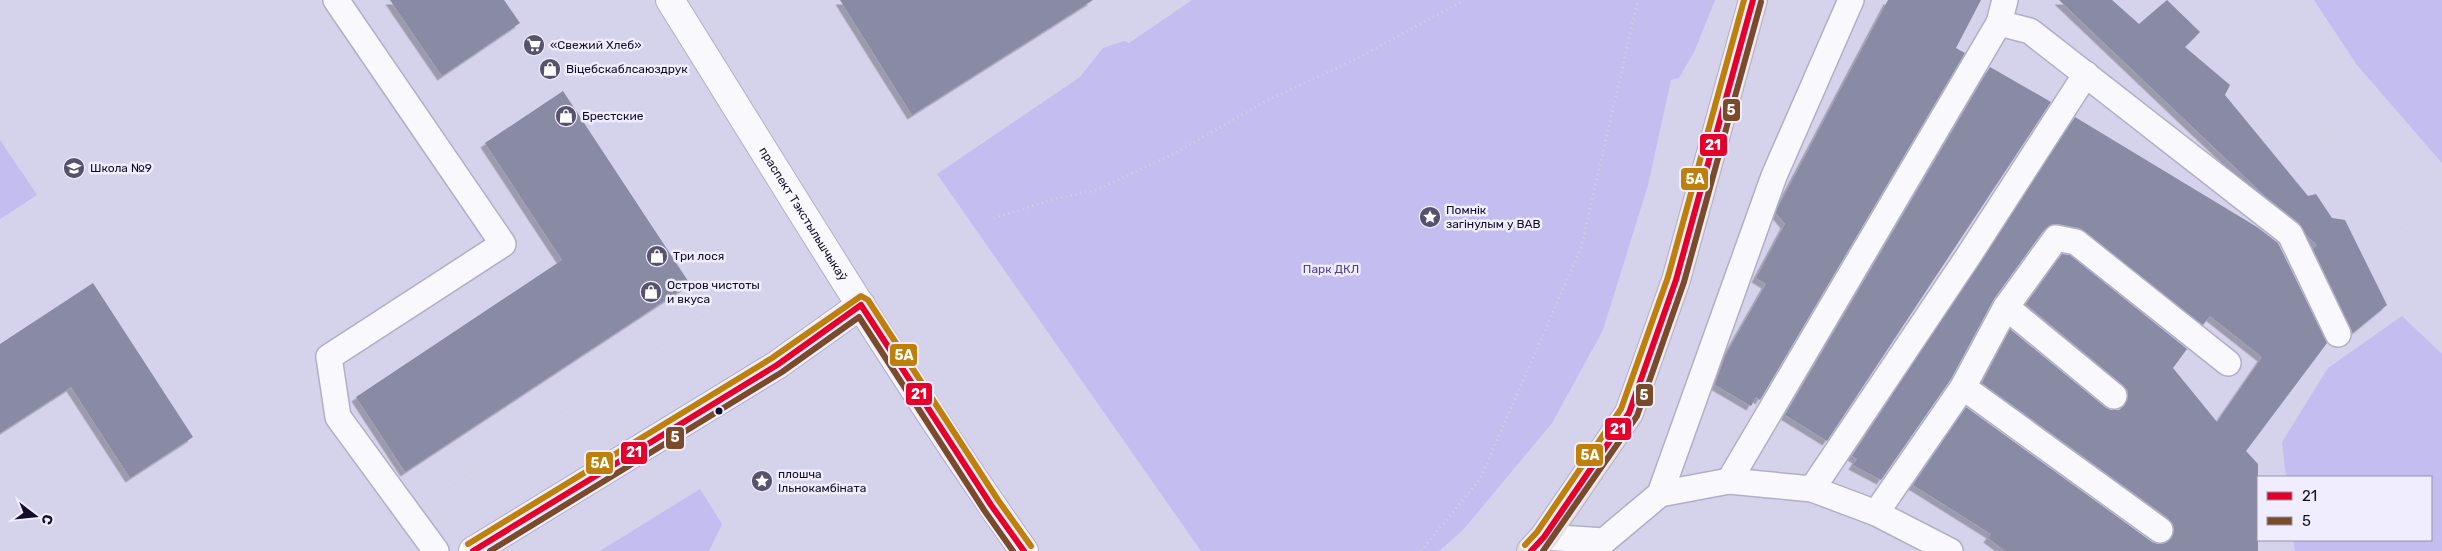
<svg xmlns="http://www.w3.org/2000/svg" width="2442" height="551" viewBox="0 0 2442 551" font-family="Rubik,sans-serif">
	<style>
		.green { fill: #c3bdf0 }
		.building { fill: #898aa3; filter: url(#shadow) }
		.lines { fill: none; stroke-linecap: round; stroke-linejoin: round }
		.service-casing { stroke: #b1aec8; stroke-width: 28 }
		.minor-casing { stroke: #b1aec8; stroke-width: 30 }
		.tertiary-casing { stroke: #b1aec8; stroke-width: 30 }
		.primary-casing { stroke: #b4b1c1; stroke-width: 30 }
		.path { stroke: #d3d2db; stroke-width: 3; stroke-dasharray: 1 4; stroke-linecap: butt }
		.service { stroke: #f9f8fc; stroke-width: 25 }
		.minor { stroke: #f9f8fc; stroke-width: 28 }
		.tertiary { stroke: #f9f8fc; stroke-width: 28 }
		.primary { stroke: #e6ddda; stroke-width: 28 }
		.bus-1-casing { stroke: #efedfe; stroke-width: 10 }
		.bus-2-casing { stroke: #efedfe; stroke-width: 10 }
		.bus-3-casing { stroke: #efedfe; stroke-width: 10 }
		.bus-1 { stroke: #e4002b; stroke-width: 6 }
		.bus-2 { stroke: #7a4b2a; stroke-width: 6 }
		.bus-3 { stroke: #be800a; stroke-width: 6 }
		.bus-dot { fill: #130d29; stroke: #efedfe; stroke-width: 2 }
		.labels { text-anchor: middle; stroke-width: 5; stroke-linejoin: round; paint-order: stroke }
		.poi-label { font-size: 12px; fill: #130d29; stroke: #efedfe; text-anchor: start }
		.street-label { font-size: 12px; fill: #130d29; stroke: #efedfe }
		.park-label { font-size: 12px; fill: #544198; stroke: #efedfe }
		.line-badge { stroke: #efedfe; stroke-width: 2 }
		.badge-label { font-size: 14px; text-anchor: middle; font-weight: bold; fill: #fff }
	</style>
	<defs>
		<filter id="shadow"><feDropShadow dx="-4.5" dy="4.5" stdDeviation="0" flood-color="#0004"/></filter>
	</defs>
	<rect width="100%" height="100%" fill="#d5d2ec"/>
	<g class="green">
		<path d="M1192,0H1715L1694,52L1679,78L1671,80L1648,185L1603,330L1552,423L1463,530L1439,551H1201L937,174L1080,77L1103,48L1124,41L1129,43Z"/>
		<path d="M2314,0H2442V163L2357,65Z"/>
		<path d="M0,140L37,195L0,219Z"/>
		<path d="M2402,316L2442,354V551H2295L2293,540H2431V477H2286L2282,442L2328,368Z"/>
		<path d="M700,489L722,524L709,551H600Z"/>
	</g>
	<g class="building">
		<path d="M390,0H504L520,23L442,76Z"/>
		<path d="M840,0H1093L912,115Z"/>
		<path d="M1888,0H1981L1956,48L1965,53L1760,400L1756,397L1751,406L1715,385L1725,356L1766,284L1756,278L1785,224L1776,213L1777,209Z"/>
		<path d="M2059,0H2112L2139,24L2167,0L2200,32L2185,47L2230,85L2225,95L2308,196L2316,194L2332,218L2345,220L2387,305L2353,333L2313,249L2317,245L2307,236L2299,223L2265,196Z"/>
		<path d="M1990,67L2051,102L1827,441L1785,415Z"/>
		<path d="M563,91L690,284L405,472L356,397L562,260L485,143Z"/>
		<path d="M2075,117L2257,227L2278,243L2327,343L2246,451L2258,464V551H2005L1988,538L1991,534L1913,485L1966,407L2152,542L2158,544L2165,543L2172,538L2173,525L2168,518L1982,383L2010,329L2105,407L2111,410H2119L2125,405L2128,391L2123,385L2026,304L2062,254L2070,255L2187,349L2173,368L2217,422L2262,357L2210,316L2203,325L2079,228L2058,224L2050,225L2044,230L1994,299L1951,379L1881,480L1853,465L1857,459L1852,456Z"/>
		<path d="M93,283L193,437L130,478L71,387L0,433V344Z"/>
	</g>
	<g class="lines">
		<g class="service-casing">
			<g id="service">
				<path d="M336,0L503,244L329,357L338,417L436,551"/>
				<path d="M1999,23L2005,0"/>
				<path d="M2006,307L2114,396"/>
				<path d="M1963,387L2160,530"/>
				<path d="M1729,481L1999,23L2030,31L2290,234L2338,334"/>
				<path d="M1812,489L1969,255L2086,74"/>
				<path d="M1660,494L1729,481L1812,489L1876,513L1963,387L2006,307L2056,238L2076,242L2228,363"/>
				<path d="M1876,513L1950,551"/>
				<path d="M1544,537L1604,541L1660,494L1774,176L1851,0"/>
			</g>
		</g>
		<g class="minor-casing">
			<path id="minor" d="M473,551L777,365L861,305"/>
		</g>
		<g class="tertiary-casing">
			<g id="tertiary">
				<path id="s1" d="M670,0C786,185 898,373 1024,551"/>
			</g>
		</g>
		<g class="primary-casing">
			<path id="primary" d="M1531,551L1544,537L1629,413L1676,280L1753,0"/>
		</g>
		<g class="path">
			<path d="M2230,0L2341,155L2442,277"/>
			<path d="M994,218L1054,199L1097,190L1177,152L1266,101L1360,57L1464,0"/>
			<path d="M437,496L750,285"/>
			<path d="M1421,551L1480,479L1581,248L1638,0"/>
		</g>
		<use href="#service" class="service"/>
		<use href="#minor" class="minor"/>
		<use href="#tertiary" class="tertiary"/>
		<use href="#primary" class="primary"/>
		<g class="bus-1-casing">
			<g id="bus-1">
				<path d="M473,551L777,365L861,305L991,505L1024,551"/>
				<path d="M1531,551L1544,537L1629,413L1676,280L1753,0"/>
			</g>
		</g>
		<g class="bus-2-casing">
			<g id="bus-2">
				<path d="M490,551L782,372L859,317L984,510L1013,551"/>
				<path d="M1543,551L1637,416L1684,282L1761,2"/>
			</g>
		</g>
		<g class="bus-3-casing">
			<g id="bus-3">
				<path d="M468,544L772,358L861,296L868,300L998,500L1031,546"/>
				<path d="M1525,545L1537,532L1621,409L1668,277L1744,0"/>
			</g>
		</g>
		<use href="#bus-1" class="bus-1"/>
		<use href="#bus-2" class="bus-2"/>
		<use href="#bus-3" class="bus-3"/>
	</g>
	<defs>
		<g id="supermarket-disc" transform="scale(1.125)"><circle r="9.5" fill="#57526d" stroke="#efedfe"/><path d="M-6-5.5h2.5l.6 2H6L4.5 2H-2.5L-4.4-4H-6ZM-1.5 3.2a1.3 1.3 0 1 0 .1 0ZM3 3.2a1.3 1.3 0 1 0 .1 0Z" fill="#fff"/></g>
		<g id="shop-disc" transform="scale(1.125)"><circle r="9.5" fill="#57526d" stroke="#efedfe"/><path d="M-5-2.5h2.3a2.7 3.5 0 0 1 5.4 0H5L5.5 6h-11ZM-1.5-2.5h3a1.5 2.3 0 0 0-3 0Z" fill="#fff"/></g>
		<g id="school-disc" transform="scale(1.125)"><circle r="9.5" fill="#57526d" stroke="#efedfe"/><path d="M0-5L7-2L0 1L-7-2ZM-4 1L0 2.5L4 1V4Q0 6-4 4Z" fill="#fff"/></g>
		<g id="sight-disc" transform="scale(1.125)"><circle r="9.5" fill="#57526d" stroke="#efedfe"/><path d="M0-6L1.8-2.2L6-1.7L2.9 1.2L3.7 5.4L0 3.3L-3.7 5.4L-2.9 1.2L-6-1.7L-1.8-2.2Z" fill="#fff"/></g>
	</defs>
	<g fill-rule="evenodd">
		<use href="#supermarket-disc" x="534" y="45"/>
		<use href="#shop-disc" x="550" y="69"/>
		<use href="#shop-disc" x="566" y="116"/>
		<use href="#school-disc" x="74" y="168"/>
		<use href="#sight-disc" x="1430" y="217"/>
		<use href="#shop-disc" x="657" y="256"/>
		<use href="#shop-disc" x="651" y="292"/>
		<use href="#sight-disc" x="762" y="481"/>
	</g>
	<circle class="bus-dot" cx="719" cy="411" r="4.5"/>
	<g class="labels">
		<g class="poi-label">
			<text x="550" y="49">«Свежий Хлеб»</text>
			<text x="566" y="73">Віцебскаблсаюздрук</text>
			<text x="582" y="120">Брестские</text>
			<text x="90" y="172">Школа №9</text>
			<text x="1446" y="214">Помнік<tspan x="1446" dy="14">загінулым у ВАВ</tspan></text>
			<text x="673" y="260">Три лося</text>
			<text x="667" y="289">Остров чистоты<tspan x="667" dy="14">и вкуса</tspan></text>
			<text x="778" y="478">плошча<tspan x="778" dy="14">Ільнокамбіната</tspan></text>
		</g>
		<g class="street-label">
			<text dy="4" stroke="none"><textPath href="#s1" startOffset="252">праспект Тэкстыльшчыкаў</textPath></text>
		</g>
		<g class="park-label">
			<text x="1331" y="273">Парк ДКЛ</text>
		</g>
	</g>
	<g class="line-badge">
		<rect x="1722" y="98" width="19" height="24" rx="5" fill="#7a4b2a"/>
		<rect x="1699" y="133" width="29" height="24" rx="5" fill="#e4002b"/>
		<rect x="1680" y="167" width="29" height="24" rx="5" fill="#be800a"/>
		<rect x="889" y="343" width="29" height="24" rx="5" fill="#be800a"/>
		<rect x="905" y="382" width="28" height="24" rx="5" fill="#e4002b"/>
		<rect x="1635" y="383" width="19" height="24" rx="5" fill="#7a4b2a"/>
		<rect x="1604" y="417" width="28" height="24" rx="5" fill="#e4002b"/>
		<rect x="665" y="426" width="20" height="24" rx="5" fill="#7a4b2a"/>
		<rect x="620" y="441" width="28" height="24" rx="5" fill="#e4002b"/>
		<rect x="1575" y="443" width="29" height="24" rx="5" fill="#be800a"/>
		<rect x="585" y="451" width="29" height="24" rx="5" fill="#be800a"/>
	</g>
	<g class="badge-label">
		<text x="1731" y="115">5</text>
		<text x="1713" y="150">21</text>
		<text x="1695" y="184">5А</text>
		<text x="904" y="360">5А</text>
		<text x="919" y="399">21</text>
		<text x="1644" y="400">5</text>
		<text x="1618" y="434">21</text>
		<text x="675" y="442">5</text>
		<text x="634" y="457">21</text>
		<text x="1590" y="460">5А</text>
		<text x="600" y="468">5А</text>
	</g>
	<rect x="2257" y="476" width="175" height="65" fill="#efedfe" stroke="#9793a9"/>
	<rect x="2267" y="492" width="25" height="8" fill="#e4002b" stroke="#9793a9"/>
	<text x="2302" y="501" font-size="15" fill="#130d29">21</text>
	<rect x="2267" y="517" width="25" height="8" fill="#7a4b2a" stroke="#9793a9"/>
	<text x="2302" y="526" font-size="15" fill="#130d29">5</text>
	<g transform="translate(35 516) rotate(106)" stroke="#efedfe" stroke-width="4" paint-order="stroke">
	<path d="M0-4L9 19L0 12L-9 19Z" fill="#130d29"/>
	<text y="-8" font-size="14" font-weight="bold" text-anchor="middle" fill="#130d29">С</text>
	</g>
</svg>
